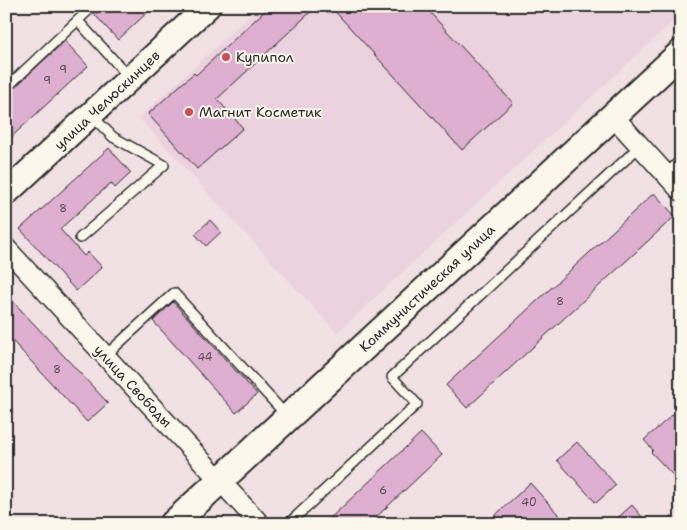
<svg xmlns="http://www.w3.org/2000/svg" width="687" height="530" viewBox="0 0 687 530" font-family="'Shantell Sans',sans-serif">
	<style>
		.built { fill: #ecd2de }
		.building { fill: #deafd0; stroke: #2b2b2b }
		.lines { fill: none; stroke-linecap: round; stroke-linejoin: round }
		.service-casing { stroke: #2b2b2b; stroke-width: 12 }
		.minor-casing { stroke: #2b2b2b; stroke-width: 22 }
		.tertiary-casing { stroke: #2b2b2b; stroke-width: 28 }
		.secondary-casing { stroke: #2b2b2b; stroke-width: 30 }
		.service { stroke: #fbf7ec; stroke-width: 9 }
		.minor { stroke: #fbf7ec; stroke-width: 19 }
		.tertiary { stroke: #fbf7ec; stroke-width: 24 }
		.secondary { stroke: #fbf7ec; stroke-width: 26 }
		.poi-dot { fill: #d1495b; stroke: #fbf7ec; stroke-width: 2 }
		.labels { text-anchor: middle; stroke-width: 4; stroke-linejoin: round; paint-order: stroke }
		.number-label { font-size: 11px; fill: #584c54 }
		.poi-label { font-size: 14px; fill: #2b2b2b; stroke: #fbf7ec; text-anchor: start }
		.street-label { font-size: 14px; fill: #2b2b2b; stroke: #fbf7ec }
	</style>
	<rect width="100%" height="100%" fill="#f2e1e4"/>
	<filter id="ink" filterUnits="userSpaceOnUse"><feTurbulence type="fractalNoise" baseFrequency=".02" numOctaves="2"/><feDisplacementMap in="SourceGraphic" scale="10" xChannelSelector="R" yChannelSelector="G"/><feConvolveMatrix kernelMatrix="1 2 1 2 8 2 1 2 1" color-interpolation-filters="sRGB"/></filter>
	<g filter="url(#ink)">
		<path class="built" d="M260,6H681V14L337,333L139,118Z"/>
		<g class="building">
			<path d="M104,6H154L118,40L95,15Z"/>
			<path d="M270,6H317L217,99L243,128L197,169L148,114L194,73L196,75Z"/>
			<path d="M330,6H424L513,103L462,150Z"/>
			<path d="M65,41L88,66L6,142V95Z"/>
			<path d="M109,148L131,173L115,188L111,183L60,229L84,256L88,252L102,267L76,291L20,229Z"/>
			<path d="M654,193L675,216L467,408L446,385Z"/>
			<path d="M210,220L221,232L206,246L195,234Z"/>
			<path d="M6,294L108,403L87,422L6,334Z"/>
			<path d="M173,302L257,394L236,413L153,321Z"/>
			<path d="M681,407V484L651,452L653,450L644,440Z"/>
			<path d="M421,433L442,455L369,524H324Z"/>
			<path d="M577,442L616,485L596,503L557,460Z"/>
			<path d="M530,483L567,524H486Z"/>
			<path d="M632,505L648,524H611Z"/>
		</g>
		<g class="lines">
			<g class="service-casing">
				<g id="service">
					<path d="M78,21L130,78"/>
					<path d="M6,88L93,6"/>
					<path d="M666,174L681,160"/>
					<path d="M80,238L164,165L113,137L91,115"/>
					<path d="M105,356L174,293L286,415"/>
					<path d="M288,524L417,404L392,377L640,146"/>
				</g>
			</g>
			<g class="minor-casing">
				<g id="minor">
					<path d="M613,116L681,191"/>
					<path d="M6,248L260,524"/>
				</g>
			</g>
			<g class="tertiary-casing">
				<path id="tertiary" d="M6,193L208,6"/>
			</g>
			<g class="secondary-casing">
				<path id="secondary" d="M173,524L681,53"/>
			</g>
			<use href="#service" class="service"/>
			<use href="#minor" class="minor"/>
			<use href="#tertiary" class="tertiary"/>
			<use href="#secondary" class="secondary"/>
		</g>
	</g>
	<g class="poi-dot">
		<circle cx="226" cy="57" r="5"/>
		<circle cx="189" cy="112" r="5"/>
	</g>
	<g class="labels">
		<g class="number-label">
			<text x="63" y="73">9</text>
			<text x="47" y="84">9</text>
			<text x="63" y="212">8</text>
			<text x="560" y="305">8</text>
			<text x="205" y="361">44</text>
			<text x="57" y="373">8</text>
			<text x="383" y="494">6</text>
			<text x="529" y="506">40</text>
		</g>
		<g class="poi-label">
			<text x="236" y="62">Купипол</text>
			<text x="199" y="117">Магнит Косметик</text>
		</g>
		<g class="street-label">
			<text transform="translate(107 100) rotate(-43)" y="5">улица Челюскинцев</text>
			<text transform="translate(427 288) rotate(-43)" y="5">Коммунистическая улица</text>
			<text transform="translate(133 386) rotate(47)" y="5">улица Свободы</text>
		</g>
	</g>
	<rect width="687" height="530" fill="none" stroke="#fbf7ec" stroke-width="25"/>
	<rect x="12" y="12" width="662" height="505" fill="none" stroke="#2b2b2b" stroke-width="2" filter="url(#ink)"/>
</svg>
